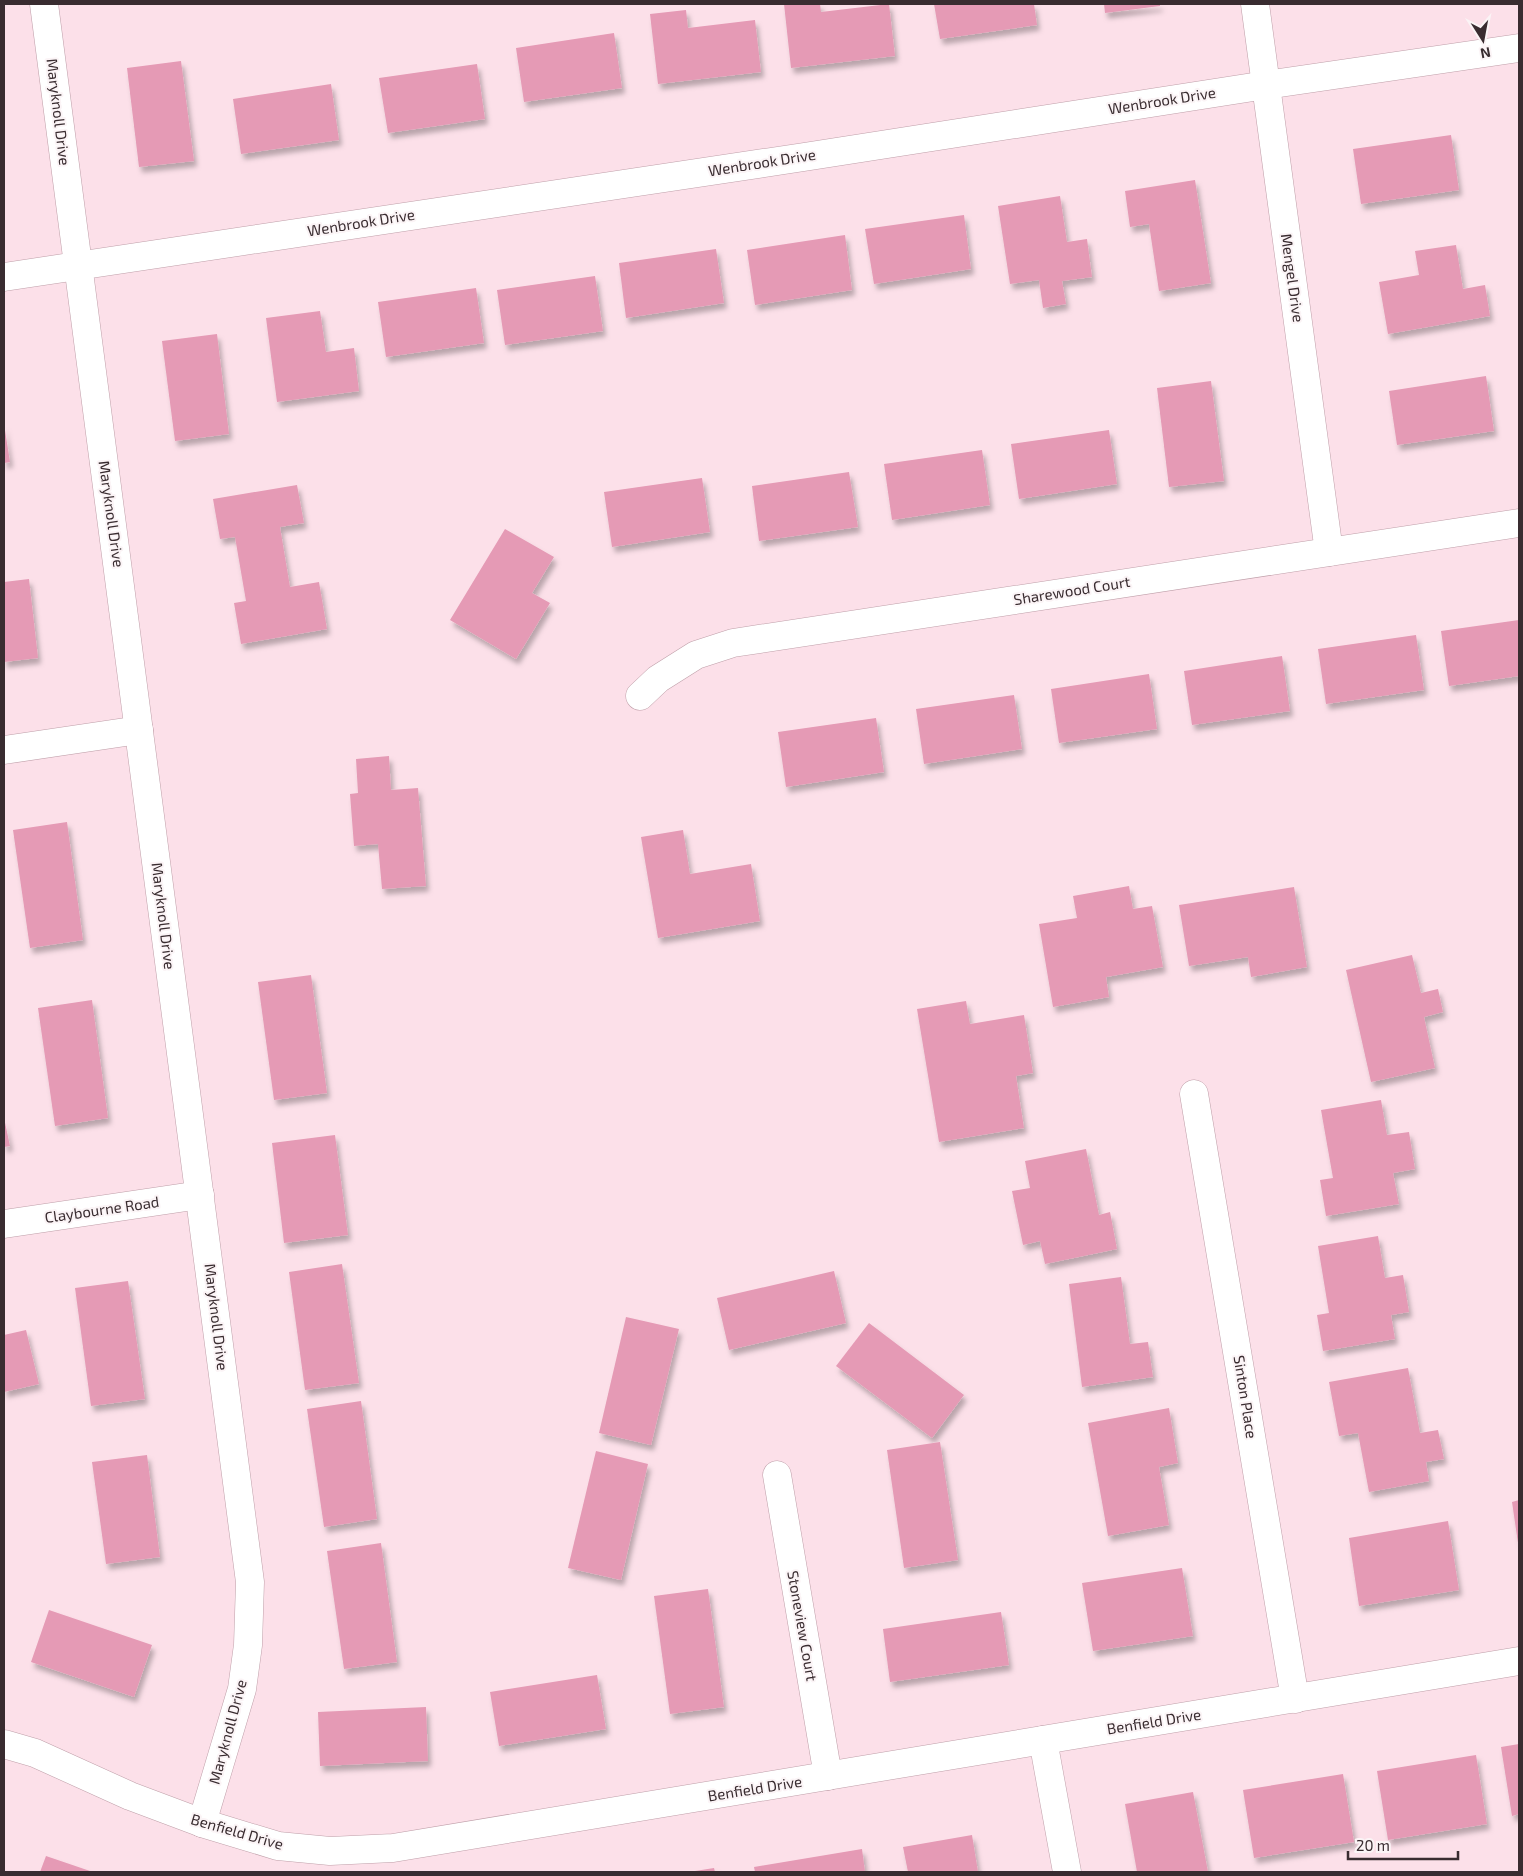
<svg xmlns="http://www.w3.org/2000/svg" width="1523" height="1876" viewBox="0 0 1523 1876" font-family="'Exo 2',sans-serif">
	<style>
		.building { fill: #e59ab5; filter: url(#shadow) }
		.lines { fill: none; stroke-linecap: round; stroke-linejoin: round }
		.street-casing { stroke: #bf9fa9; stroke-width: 29 }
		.street { stroke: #fff; stroke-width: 28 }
		.labels { text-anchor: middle; stroke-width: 4; stroke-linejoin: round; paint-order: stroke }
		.street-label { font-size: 15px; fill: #392c30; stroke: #fbf4f6 }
	</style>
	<defs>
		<filter id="shadow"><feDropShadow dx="3" dy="5.5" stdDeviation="2.5" flood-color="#0004"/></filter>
	</defs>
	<rect width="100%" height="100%" fill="#fce0e9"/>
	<g class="building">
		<path d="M784,4H820L821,12L889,4L895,56L791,68Z"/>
		<path d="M934,4H1034L1037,25L940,39Z"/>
		<path d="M1104,4H1160V6L1105,13Z"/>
		<path d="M686,10L688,28L755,20L761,72L658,84L650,14Z"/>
		<path d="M614,33L622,88L524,102L516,48Z"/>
		<path d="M181,61L194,161L139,167L127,68Z"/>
		<path d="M477,64L485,119L388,133L379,78Z"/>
		<path d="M331,84L339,140L241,154L233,99Z"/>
		<path d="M1451,135L1459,190L1361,204L1353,149Z"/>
		<path d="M1195,180L1211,283L1159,291L1149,224L1130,227L1125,191Z"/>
		<path d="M1060,196L1067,242L1087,239L1092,277L1062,281L1066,304L1043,308L1039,280L1010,284L998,206Z"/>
		<path d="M964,215L971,269L874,284L865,229Z"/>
		<path d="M845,235L852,290L755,305L747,250Z"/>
		<path d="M1456,245L1463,289L1485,285L1490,316L1388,334L1379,282L1419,275L1415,251Z"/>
		<path d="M716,249L724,303L626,318L619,263Z"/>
		<path d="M595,276L603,331L505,345L497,290Z"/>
		<path d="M476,288L484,343L386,357L378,302Z"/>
		<path d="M320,311L326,352L354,348L359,391L277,402L266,318Z"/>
		<path d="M217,334L229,434L175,441L162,341Z"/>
		<path d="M1486,376L1494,431L1397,445L1389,391Z"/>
		<path d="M1211,381L1224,481L1169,487L1157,388Z"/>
		<path d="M4,424L10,462L4,463Z"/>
		<path d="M1109,430L1117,484L1019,499L1011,444Z"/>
		<path d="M982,450L990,505L892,520L884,464Z"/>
		<path d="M849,472L858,527L759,541L752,486Z"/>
		<path d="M702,478L710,532L612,547L604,492Z"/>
		<path d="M297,485L304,523L280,527L290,587L319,582L327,629L241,644L234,603L246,601L235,537L220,539L213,499Z"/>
		<path d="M505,529L554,557L532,593L550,603L516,659L450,620Z"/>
		<path d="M29,579L38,658L4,662V582Z"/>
		<path d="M1519,620V676L1449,686L1441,631Z"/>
		<path d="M1416,635L1424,690L1326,704L1318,649Z"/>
		<path d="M1282,656L1290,711L1192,725L1184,671Z"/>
		<path d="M1149,674L1157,729L1059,743L1051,689Z"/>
		<path d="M1014,695L1022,749L924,764L916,709Z"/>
		<path d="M876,718L884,772L786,787L778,732Z"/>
		<path d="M389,756L391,790L418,788L426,886L382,889L378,844L354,846L350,794L358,793L356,759Z"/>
		<path d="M67,822L83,940L30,948L13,830Z"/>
		<path d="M683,830L690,874L751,864L760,921L658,938L641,837Z"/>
		<path d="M1129,886L1133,909L1152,906L1163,967L1106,977L1109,997L1053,1007L1039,924L1077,918L1073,896Z"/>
		<path d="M1294,887L1307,967L1251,977L1248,957L1189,966L1179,905Z"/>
		<path d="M1412,955L1421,993L1438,989L1443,1012L1424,1017L1435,1068L1371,1082L1346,970Z"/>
		<path d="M311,975L327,1093L274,1100L258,982Z"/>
		<path d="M92,1000L108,1118L55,1126L38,1008Z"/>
		<path d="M966,1001L970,1024L1024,1015L1033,1073L1016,1076L1024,1128L939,1142L917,1009Z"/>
		<path d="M1381,1100L1387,1135L1409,1132L1415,1169L1393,1173L1399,1204L1326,1216L1320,1180L1333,1178L1321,1110Z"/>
		<path d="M4,1118L10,1146L4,1147Z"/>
		<path d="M335,1135L348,1235L284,1243L272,1143Z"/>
		<path d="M1086,1149L1099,1215L1110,1212L1117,1249L1045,1264L1040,1241L1023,1245L1012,1191L1030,1188L1025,1161Z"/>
		<path d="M1378,1236L1385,1278L1403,1275L1409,1312L1391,1315L1395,1339L1323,1351L1317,1315L1329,1313L1318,1246Z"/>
		<path d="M342,1264L359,1383L305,1390L289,1272Z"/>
		<path d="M834,1271L846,1323L729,1350L717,1298Z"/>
		<path d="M1121,1277L1130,1344L1148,1342L1153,1377L1082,1387L1069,1284Z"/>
		<path d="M128,1281L145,1399L91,1406L75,1288Z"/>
		<path d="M626,1317L679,1329L651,1445L599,1433Z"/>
		<path d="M869,1323L964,1395L932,1438L836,1366Z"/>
		<path d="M26,1330L39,1384L4,1392V1335Z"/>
		<path d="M1408,1368L1420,1433L1438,1430L1444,1459L1426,1462L1429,1481L1369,1492L1358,1433L1339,1436L1329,1382Z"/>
		<path d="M361,1401L377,1519L324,1527L307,1409Z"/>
		<path d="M1169,1408L1178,1463L1159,1467L1169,1525L1108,1536L1088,1423Z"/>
		<path d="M940,1442L958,1560L904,1568L887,1450Z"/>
		<path d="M596,1451L648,1464L621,1580L568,1568Z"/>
		<path d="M147,1455L160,1557L106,1564L92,1462Z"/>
		<path d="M1519,1500V1543H1518L1512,1502Z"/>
		<path d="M1448,1521L1459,1590L1359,1606L1349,1538Z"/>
		<path d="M381,1543L397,1662L344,1669L327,1551Z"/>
		<path d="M1182,1568L1193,1636L1093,1651L1082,1583Z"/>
		<path d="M708,1589L724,1707L670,1714L654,1596Z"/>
		<path d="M49,1610L152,1645L134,1697L31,1662Z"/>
		<path d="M1001,1612L1009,1665L890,1682L883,1629Z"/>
		<path d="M597,1675L606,1729L499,1746L490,1692Z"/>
		<path d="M426,1707L428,1761L320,1766L318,1712Z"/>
		<path d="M1519,1744V1814L1512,1816L1501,1747Z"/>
		<path d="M1476,1755L1487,1824L1388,1840L1377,1771Z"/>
		<path d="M1343,1774L1354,1842L1254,1858L1243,1790Z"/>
		<path d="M1193,1792L1208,1872H1137L1125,1804Z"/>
		<path d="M972,1835L978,1872H908L903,1847Z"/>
		<path d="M862,1849L865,1872H755L754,1867Z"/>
		<path d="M46,1856L93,1872H40Z"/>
		<path d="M714,1868L715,1872H695V1871Z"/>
	</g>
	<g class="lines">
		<g class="street-casing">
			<g id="street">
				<path d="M44,4L250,1582L248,1645L242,1689L202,1823"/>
				<path d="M1255,4L1329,552"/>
				<path d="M4,277L804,157L1266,85L1519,48"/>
				<path d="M640,696L658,679L696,655L733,643L1519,523"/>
				<path d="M4,750L139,730"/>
				<path d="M1194,1094L1295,1699"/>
				<path d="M4,1224L200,1195"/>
				<path d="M777,1475L828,1776"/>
				<path d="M1043,1740L1067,1872"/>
				<path d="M4,1744L35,1753L130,1796L202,1823L278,1846L330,1851L393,1848L1519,1661"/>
			</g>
		</g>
		<use href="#street" class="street"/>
	</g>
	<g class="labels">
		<g class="street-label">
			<text transform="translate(1162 101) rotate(-9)" y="5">Wenbrook Drive</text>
			<text transform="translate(58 112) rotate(83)" y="5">Maryknoll Drive</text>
			<text transform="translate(762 163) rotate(-9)" y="5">Wenbrook Drive</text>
			<text transform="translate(361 223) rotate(-9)" y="5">Wenbrook Drive</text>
			<text transform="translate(1292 278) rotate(82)" y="5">Mengel Drive</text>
			<text transform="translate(111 514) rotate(82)" y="5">Maryknoll Drive</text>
			<text transform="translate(1072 591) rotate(-9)" y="5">Sharewood Court</text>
			<text transform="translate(163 916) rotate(83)" y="5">Maryknoll Drive</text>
			<text transform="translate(102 1210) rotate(-8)" y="5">Claybourne Road</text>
			<text transform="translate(216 1317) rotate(83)" y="5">Maryknoll Drive</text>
			<text transform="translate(1245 1397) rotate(81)" y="5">Sinton Place</text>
			<text transform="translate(802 1626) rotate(80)" y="5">Stoneview Court</text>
			<text transform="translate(1154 1722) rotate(-9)" y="5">Benfield Drive</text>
			<text transform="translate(228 1732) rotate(-75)" y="5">Maryknoll Drive</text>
			<text transform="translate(755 1789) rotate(-9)" y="5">Benfield Drive</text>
			<text transform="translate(237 1832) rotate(16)" y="5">Benfield Drive</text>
		</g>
	</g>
	<rect width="1523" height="1876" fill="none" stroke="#392c30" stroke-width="10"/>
	<g transform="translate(1483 40) rotate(169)" stroke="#fbf4f6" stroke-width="4" paint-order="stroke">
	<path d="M0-4L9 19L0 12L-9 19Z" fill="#392c30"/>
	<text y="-8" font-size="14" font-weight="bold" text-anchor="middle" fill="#392c30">N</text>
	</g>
	<path d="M1348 1851v8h110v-8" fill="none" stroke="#392c30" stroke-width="2.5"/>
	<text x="1356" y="1851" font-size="15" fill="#392c30" stroke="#fbf4f6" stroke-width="4" paint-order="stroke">20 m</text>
</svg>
